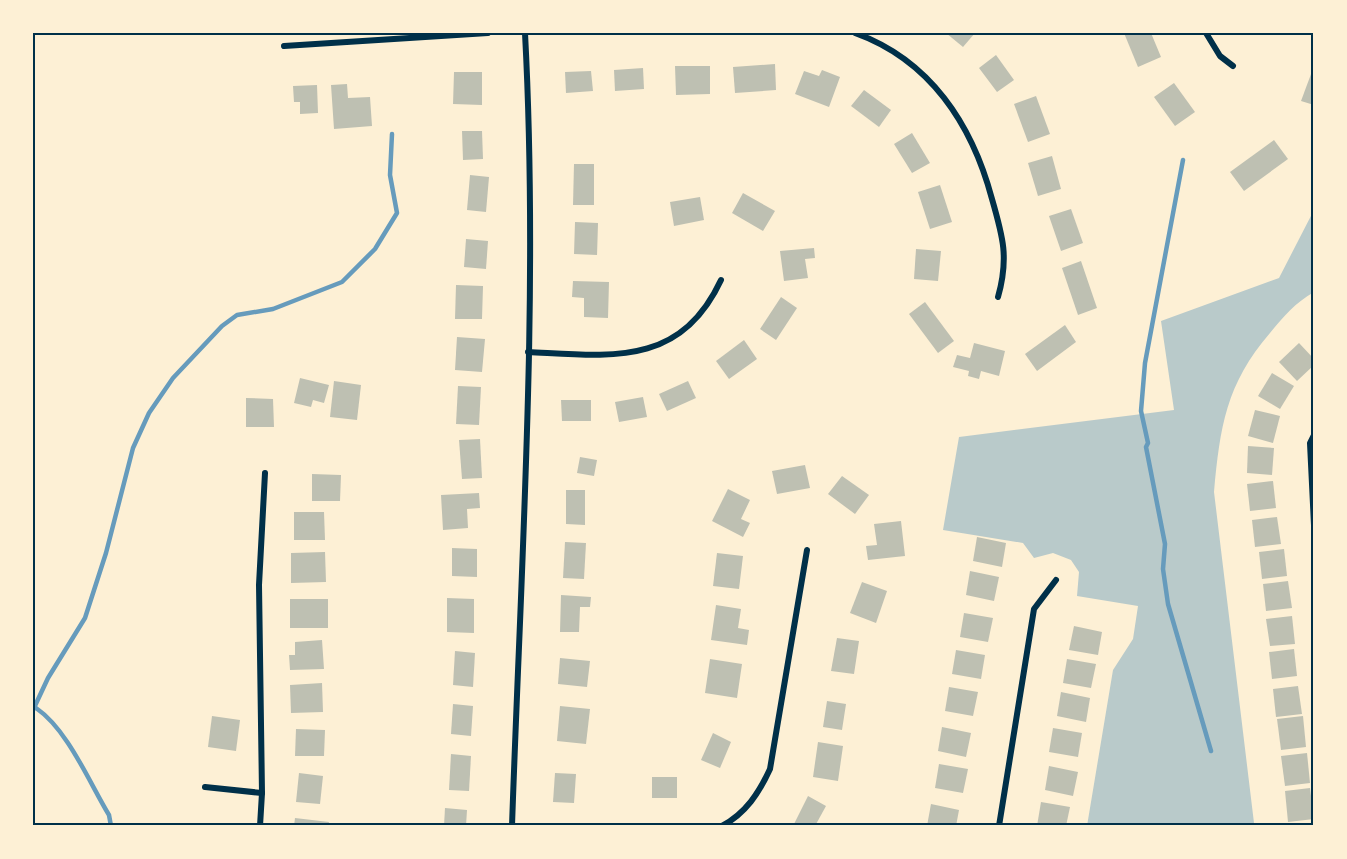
<svg xmlns="http://www.w3.org/2000/svg" width="1347" height="859" viewBox="0 0 1347 859" font-family="Arial,sans-serif">
	<style>
		.green { fill: #b9caca }
		.lines { fill: none; stroke-linecap: round; stroke-linejoin: round }
		.stream { stroke: #669bbc; stroke-width: 4.5 }
		.building { fill: #bec0b2 }
		.minor { stroke: #003049; stroke-width: 6 }
		.neatline { fill: none; stroke: #003049; stroke-width: 2 }
	</style>
	<rect width="100%" height="100%" fill="#fdf0d5"/>
	<path class="green" d="M1314,210V292C1295,303 1284,316 1270,333C1226,384 1220,427 1214,492L1254,823L1252,826H1087L1113,670L1133,639L1138,606L1077,596L1079,572L1071,560L1053,553L1034,558L1023,543L943,530L959,437L1174,410L1161,321L1279,278Z"/>
	<g class="lines">
		<g class="stream">
			<path d="M1183,160L1145,363L1141,411L1148,443L1146,447L1165,544L1163,569L1168,604L1211,751"/>
			<path d="M36,708C68,730 89,782 109,815L111,826"/>
			<path d="M33,710L48,678L85,618L106,553L133,448L149,413L173,378L222,326L237,315L273,309L342,282L375,249L397,213L390,175L392,134"/>
		</g>
	</g>
	<g class="building">
		<path d="M946,33H975L963,47Z"/>
		<path d="M1124,33H1151L1161,57L1138,67Z"/>
		<path d="M996,55L1014,80L997,92L979,68Z"/>
		<path d="M775,64L776,90L735,93L733,67Z"/>
		<path d="M675,66H710V94L676,95Z"/>
		<path d="M1314,66V105L1301,101Z"/>
		<path d="M643,68L644,89L615,91L614,70Z"/>
		<path d="M822,70L840,77L829,107L795,94L804,71L819,76Z"/>
		<path d="M591,71L593,91L566,93L565,72Z"/>
		<path d="M454,72H482V105L453,104Z"/>
		<path d="M1174,83L1195,112L1175,126L1154,97Z"/>
		<path d="M347,84L348,98L370,97L372,126L334,129L331,85Z"/>
		<path d="M317,85L318,113L300,114V102H294L293,86Z"/>
		<path d="M864,90L891,110L879,127L851,106Z"/>
		<path d="M1036,96L1050,134L1028,142L1014,104Z"/>
		<path d="M462,131H482L483,159L463,160Z"/>
		<path d="M912,133L930,163L912,173L894,144Z"/>
		<path d="M1274,140L1288,159L1244,191L1230,172Z"/>
		<path d="M1052,156L1061,189L1038,196L1028,163Z"/>
		<path d="M574,164H594V205H573Z"/>
		<path d="M470,175L489,177L486,212L467,210Z"/>
		<path d="M940,185L952,222L930,229L918,192Z"/>
		<path d="M743,193L775,211L763,231L732,213Z"/>
		<path d="M700,197L704,220L674,226L670,202Z"/>
		<path d="M1071,209L1083,243L1061,251L1049,216Z"/>
		<path d="M575,222L598,223L597,255L574,254Z"/>
		<path d="M466,239L488,241L486,269L464,267Z"/>
		<path d="M814,248L815,258L805,259L808,278L784,281L780,251Z"/>
		<path d="M916,249L941,251L938,281L914,279Z"/>
		<path d="M1081,261L1097,308L1078,315L1062,268Z"/>
		<path d="M573,281L609,282L608,318L584,317V298L572,297Z"/>
		<path d="M456,285L483,286L482,319H455Z"/>
		<path d="M781,297L797,308L776,340L760,329Z"/>
		<path d="M925,302L954,341L938,353L909,314Z"/>
		<path d="M1065,325L1076,342L1037,371L1025,354Z"/>
		<path d="M457,337L485,339L482,372L455,370Z"/>
		<path d="M744,340L757,359L729,379L716,361Z"/>
		<path d="M974,343L1005,351L999,376L981,371L979,379L968,376L969,371L953,367L957,355L970,358Z"/>
		<path d="M1299,343L1314,359V365L1297,381L1279,362Z"/>
		<path d="M1272,373L1294,386L1280,409L1258,396Z"/>
		<path d="M300,378L329,385L324,403L313,400L311,407L294,403Z"/>
		<path d="M334,381L361,385L357,420L330,417Z"/>
		<path d="M688,381L696,398L667,411L659,394Z"/>
		<path d="M458,386L481,387L479,425L456,424Z"/>
		<path d="M643,397L647,417L619,422L615,402Z"/>
		<path d="M246,398L273,399L274,427H246Z"/>
		<path d="M561,400H591V421H562Z"/>
		<path d="M1255,410L1280,416L1273,443L1248,436Z"/>
		<path d="M480,439L482,478L462,479L459,440Z"/>
		<path d="M1248,446L1274,448L1272,475L1247,473Z"/>
		<path d="M580,457L597,460L594,476L577,473Z"/>
		<path d="M805,465L810,488L777,494L772,471Z"/>
		<path d="M312,474L341,475L340,501H312Z"/>
		<path d="M842,476L869,495L855,514L828,494Z"/>
		<path d="M1273,481L1276,508L1250,511L1247,484Z"/>
		<path d="M728,489L750,500L741,519L750,523L743,537L712,521Z"/>
		<path d="M566,490H585V525L566,524Z"/>
		<path d="M479,493L480,508L467,509L468,528L443,530L441,495Z"/>
		<path d="M294,512H324L325,540H294Z"/>
		<path d="M1277,517L1281,544L1255,547L1252,520Z"/>
		<path d="M901,521L905,556L868,560L866,546L877,545L874,524Z"/>
		<path d="M977,537L1006,543L1002,567L973,561Z"/>
		<path d="M565,542L586,543L584,579L563,578Z"/>
		<path d="M452,548L477,549V577L452,576Z"/>
		<path d="M1284,549L1287,576L1262,579L1259,552Z"/>
		<path d="M325,552L326,582L291,583V553Z"/>
		<path d="M717,553L743,556L739,589L713,586Z"/>
		<path d="M970,571L999,577L994,601L966,595Z"/>
		<path d="M1288,581L1292,608L1266,611L1263,584Z"/>
		<path d="M862,582L887,591L876,623L850,613Z"/>
		<path d="M561,595L591,597L590,607H580L579,632H560Z"/>
		<path d="M447,598L474,599V633L447,632Z"/>
		<rect x="290" y="599" width="38" height="29"/>
		<path d="M716,605L741,609L738,628L749,630L747,645L711,640Z"/>
		<path d="M964,613L993,618L988,642L960,637Z"/>
		<path d="M1292,616L1295,644L1270,646L1266,619Z"/>
		<path d="M1074,626L1102,632L1098,655L1069,650Z"/>
		<path d="M837,638L859,641L854,674L831,671Z"/>
		<path d="M322,640L324,669L290,670L289,655H295V642Z"/>
		<path d="M1294,649L1297,676L1272,679L1269,652Z"/>
		<path d="M956,650L985,655L981,679L952,674Z"/>
		<path d="M455,651L475,653L473,687L453,685Z"/>
		<path d="M560,658L590,661L587,687L558,684Z"/>
		<path d="M710,659L742,664L737,698L705,693Z"/>
		<path d="M1067,659L1096,664L1091,688L1063,683Z"/>
		<path d="M322,683L323,712L291,713L290,685Z"/>
		<path d="M1298,686L1302,714L1276,717L1273,689Z"/>
		<path d="M949,687L978,692L973,716L945,711Z"/>
		<path d="M1061,692L1090,698L1086,722L1057,716Z"/>
		<path d="M827,701L846,704L842,730L823,727Z"/>
		<path d="M453,704L473,706L471,736L451,734Z"/>
		<path d="M560,706L590,709L586,744L557,741Z"/>
		<path d="M212,716L240,720L236,751L208,747Z"/>
		<path d="M1303,716L1306,747L1281,750L1277,719Z"/>
		<path d="M942,727L971,733L966,757L938,751Z"/>
		<path d="M1053,728L1082,733L1078,757L1049,752Z"/>
		<path d="M296,729L325,730L324,756H295Z"/>
		<path d="M713,733L731,742L720,768L701,760Z"/>
		<path d="M818,742L843,746L838,781L813,777Z"/>
		<path d="M1307,753L1310,783L1285,786L1281,756Z"/>
		<path d="M451,754L471,756L469,791L449,790Z"/>
		<path d="M939,764L968,769L963,793L935,788Z"/>
		<path d="M1049,766L1078,772L1073,796L1045,790Z"/>
		<path d="M299,773L323,776L320,804L296,802Z"/>
		<path d="M555,773L576,774L574,803L553,802Z"/>
		<rect x="652" y="777" width="25" height="21"/>
		<path d="M1310,788L1314,819L1288,822L1285,791Z"/>
		<path d="M808,796L826,806L815,826H793Z"/>
		<path d="M1041,802L1070,807L1066,826H1037Z"/>
		<path d="M931,804L959,810L956,826H927Z"/>
		<path d="M445,808L467,810L466,826H444Z"/>
		<path d="M295,818L329,822L328,826H294Z"/>
	</g>
	<g class="lines">
		<g class="minor">
			<path d="M855,33C930,60 972,124 992,199C1003,237 1009,258 998,297"/>
			<path d="M1206,33L1220,56L1233,66"/>
			<path d="M284,46L488,33"/>
			<path d="M528,352C609,356 680,368 721,280"/>
			<path d="M1314,435L1310,443L1314,525"/>
			<path d="M205,787L262,793"/>
			<path d="M260,826L262,793L259,585L265,473"/>
			<path d="M512,826C521,562 539,297 525,33"/>
			<path d="M722,826C746,813 759,793 770,769L807,550"/>
			<path d="M999,826L1034,609L1056,580"/>
		</g>
	</g>
	<rect width="1347" height="859" fill="none" stroke="#fdf0d5" stroke-width="69"/>
	<rect x="34" y="34" width="1278" height="790" class="neatline"/>
</svg>
